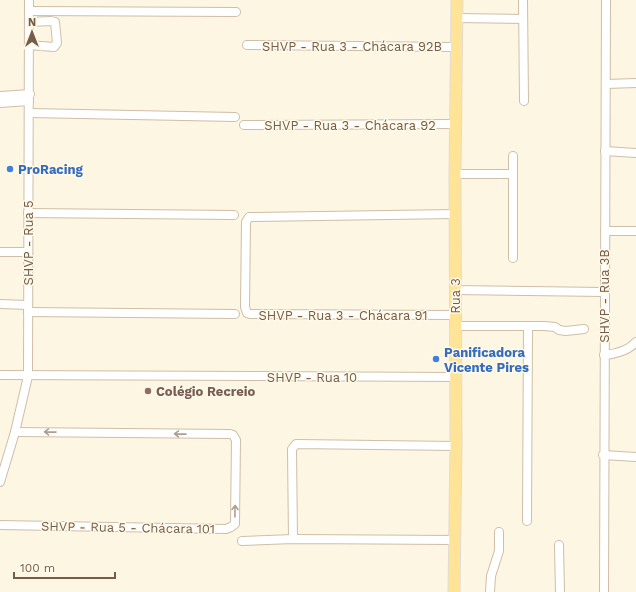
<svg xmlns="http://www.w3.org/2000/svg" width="636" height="592" viewBox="0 0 636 592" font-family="'Work Sans',sans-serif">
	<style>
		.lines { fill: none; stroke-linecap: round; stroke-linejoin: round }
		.minor-casing { stroke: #cfbea8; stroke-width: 10 }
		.major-casing { stroke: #e1dbd7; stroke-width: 13 }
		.minor { stroke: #fff; stroke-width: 8 }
		.major { stroke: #ffe497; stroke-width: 11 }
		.oneway { stroke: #ad9e91 }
		.shop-dot { fill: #3f7fe0; stroke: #fff9e9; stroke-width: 1.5 }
		.education-dot { fill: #8d6e63; stroke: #fff9e9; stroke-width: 1.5 }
		.labels { text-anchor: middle; stroke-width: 3; stroke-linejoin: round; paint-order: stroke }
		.street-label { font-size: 13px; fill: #765d47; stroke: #fff9e9 }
		.shop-label { font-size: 13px; font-weight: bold; fill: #366cbe; stroke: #fff9e9; text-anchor: start }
		.education-label { font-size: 13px; font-weight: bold; fill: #785e54; stroke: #fff9e9; text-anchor: start }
	</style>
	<rect width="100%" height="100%" fill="#fdf6e2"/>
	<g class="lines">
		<g class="minor-casing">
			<g id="minor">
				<path d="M523,0L524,101"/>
				<path d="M29,11L236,12"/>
				<path d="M457,18L523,19"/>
				<path d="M29,45L54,47L57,43L55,22L51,21L29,22"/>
				<path d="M247,45L456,47"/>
				<path d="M606,84L636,83"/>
				<path d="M0,96L30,94"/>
				<path d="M0,103L29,101"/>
				<path d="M29,113L235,117"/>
				<path d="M244,125L456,124"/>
				<path d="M605,151L636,153"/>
				<path d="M455,174H513V258"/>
				<path d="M513,174V156"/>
				<path d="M28,213L234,215"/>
				<path d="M605,231H636"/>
				<path d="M0,252H28"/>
				<path d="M455,290L604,292"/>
				<path d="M0,304L28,305"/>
				<path d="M28,312L235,314"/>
				<path d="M454,315L250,314L247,313L245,307L246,222L249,217L455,214"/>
				<path d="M454,326H544L555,327L559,330L566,331L584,329"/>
				<path d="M604,355C616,354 628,351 636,342"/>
				<path d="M0,375L456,377"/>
				<path d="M603,455L636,457"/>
				<path d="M0,482L15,432L28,376L29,0"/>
				<path d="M527,521L528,327"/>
				<path d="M0,525L226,529L231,527L235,524L236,440L233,435L230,434L15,432"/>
				<path d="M293,539L292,449L296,444L456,446"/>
				<path d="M242,541L293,539L454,540"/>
				<path d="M559,545L560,592"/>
				<path d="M490,592L491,576L499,551V532"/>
				<path d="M604,592L606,0"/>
			</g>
		</g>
		<g class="major-casing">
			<path id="major" d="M454,592L456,446L455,174L457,0"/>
		</g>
		<use href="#minor" class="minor"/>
		<use href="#major" class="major"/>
	</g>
	<defs><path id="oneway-shaft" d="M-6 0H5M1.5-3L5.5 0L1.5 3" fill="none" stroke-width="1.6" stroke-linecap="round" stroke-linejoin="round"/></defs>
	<g class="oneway">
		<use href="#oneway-shaft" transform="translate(50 432) rotate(-179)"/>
		<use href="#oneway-shaft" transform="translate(180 434) rotate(-179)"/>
		<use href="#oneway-shaft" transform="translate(235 511) rotate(-89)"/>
	</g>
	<g class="shop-dot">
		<circle cx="10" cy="169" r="4"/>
		<circle cx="436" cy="359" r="4"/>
	</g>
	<circle class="education-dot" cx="148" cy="391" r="4"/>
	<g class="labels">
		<g class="street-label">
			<text x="352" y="51">SHVP - Rua 3 - Chácara 92B</text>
			<text x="350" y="130">SHVP - Rua 3 - Chácara 92</text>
			<text transform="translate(28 243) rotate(-90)" y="5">SHVP - Rua 5</text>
			<text transform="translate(455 296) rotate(-90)" y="5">Rua 3</text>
			<text transform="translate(604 296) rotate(-90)" y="5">SHVP - Rua 3B</text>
			<text x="343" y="320">SHVP - Rua 3 - Chácara 91</text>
			<text x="312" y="382">SHVP - Rua 10</text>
			<text transform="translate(128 527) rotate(1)" y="5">SHVP - Rua 5 - Chácara 101</text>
		</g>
		<g class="shop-label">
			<text x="18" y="174">ProRacing</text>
			<text x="444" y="357">Panificadora<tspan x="444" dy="15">Vicente Pires</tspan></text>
		</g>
		<g class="education-label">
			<text x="156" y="396">Colégio Recreio</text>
		</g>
	</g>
	<g transform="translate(32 32)" stroke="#fff9e9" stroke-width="3" paint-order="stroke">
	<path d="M0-3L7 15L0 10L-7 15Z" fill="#765d47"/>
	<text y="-6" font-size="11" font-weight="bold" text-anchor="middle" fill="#765d47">N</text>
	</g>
	<path d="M14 572v6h101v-6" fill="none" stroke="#765d47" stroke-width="2"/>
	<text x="20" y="572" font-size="12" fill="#765d47" stroke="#fff9e9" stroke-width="3" paint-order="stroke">100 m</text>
</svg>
